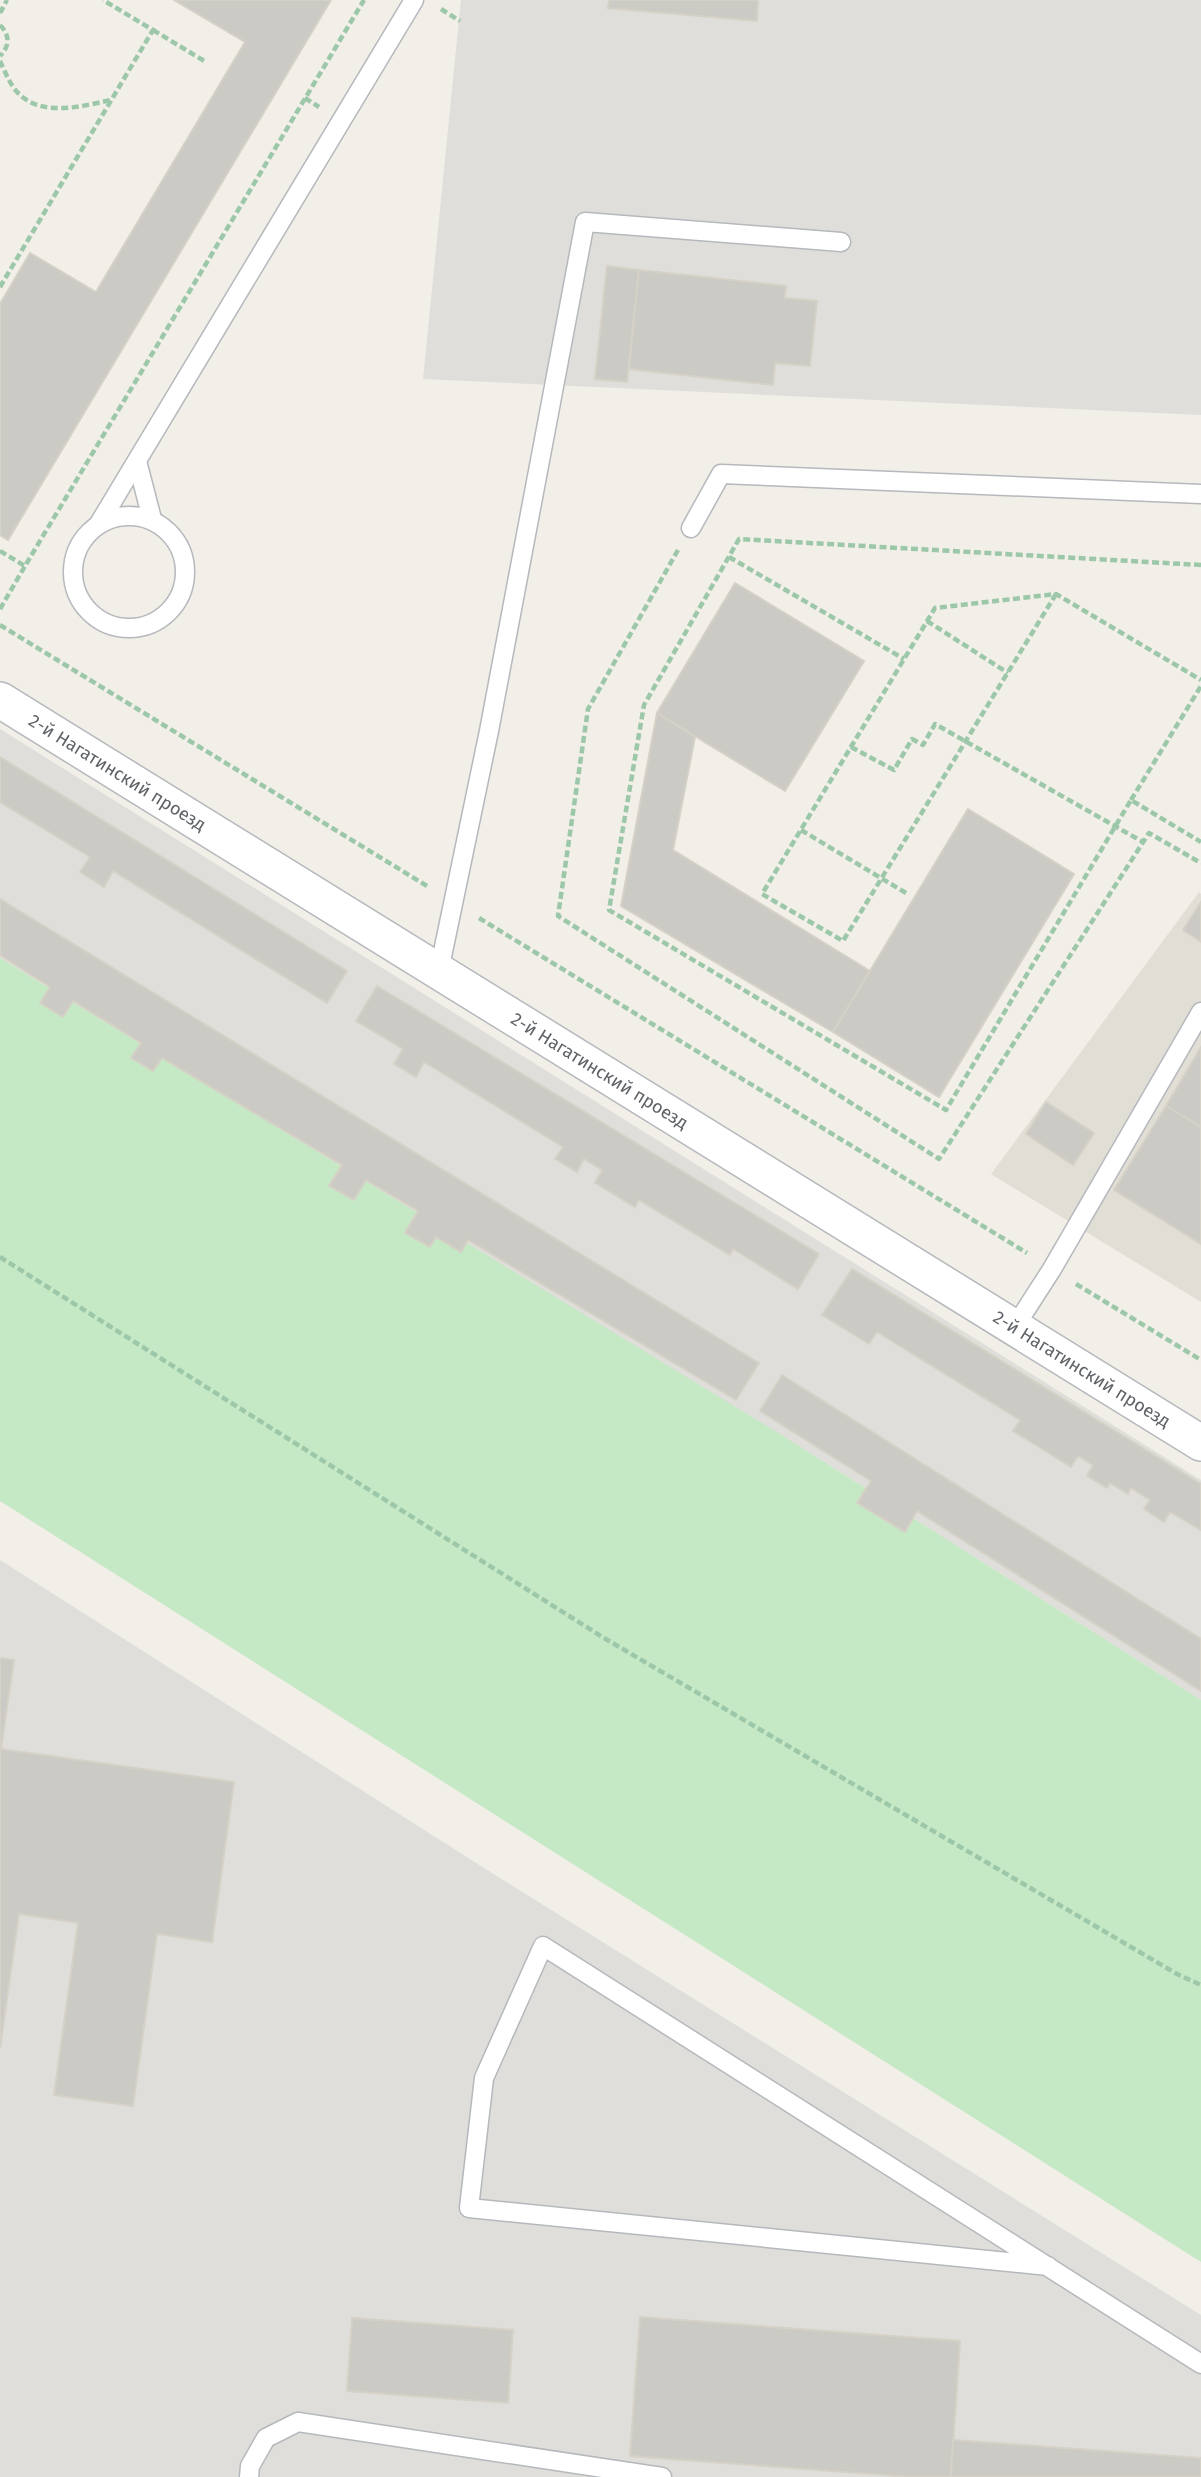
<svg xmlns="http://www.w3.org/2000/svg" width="1201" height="2477" viewBox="0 0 1201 2477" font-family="'Fira Sans',sans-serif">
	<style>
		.industrial { fill: #e0deda }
		.education { fill: #e1ded6 }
		.green { fill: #c5e8c5 }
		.building { fill: #cccac5; stroke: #d6d1c6; stroke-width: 2 }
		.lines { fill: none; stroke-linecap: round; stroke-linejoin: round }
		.lane-casing { stroke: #b5b8bc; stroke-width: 21 }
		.street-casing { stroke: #b5b8bc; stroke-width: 38 }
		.path { stroke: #9cc7a9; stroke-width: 4.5; stroke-dasharray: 7 3.5; stroke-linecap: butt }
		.lane { stroke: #fff; stroke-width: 18 }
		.street { stroke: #fff; stroke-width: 35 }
		.labels { text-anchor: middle; stroke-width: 6; stroke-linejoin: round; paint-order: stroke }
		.street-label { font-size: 18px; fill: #5f6368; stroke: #fff }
	</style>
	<rect width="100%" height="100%" fill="#f1efe8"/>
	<g class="industrial">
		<path d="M461,0H1201V415L423,379Z"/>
		<path d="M0,729L1201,1480V1700L780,1434L759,1424L0,958Z"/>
		<path d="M0,1560L484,1868L1201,2315V2477H0Z"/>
	</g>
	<path class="education" d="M1199,892L1201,894V1302L991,1174Z"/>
	<path class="green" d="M0,958L780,1434L1201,1700V2262L0,1501Z"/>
	<g class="building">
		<path d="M174,0H331L8,540L0,535V304L30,253L96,292L245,42Z"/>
		<path d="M609,0H758L757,21L608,8Z"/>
		<path d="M607,266L639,270L627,382L595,379Z"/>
		<path d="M639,270L786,286L785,298L817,301L810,366L775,363L773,385L629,369Z"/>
		<path d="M735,583L864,661L785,791L657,713Z"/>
		<path d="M657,713L695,737L673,850L870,971L833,1032L621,906Z"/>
		<path d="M0,757L347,971L327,1003L113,871L104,887L80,872L90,857L0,802Z"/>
		<path d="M968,809L1074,874L939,1097L833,1032Z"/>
		<path d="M0,899L759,1363L736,1400L468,1240L461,1252L436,1237L430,1247L405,1233L418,1211L366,1180L354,1200L329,1186L342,1165L162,1058L153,1071L131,1058L141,1043L73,1001L63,1017L40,1003L50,987L0,955Z"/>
		<path d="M1201,902V942L1183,930Z"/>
		<path d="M377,986L819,1254L798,1289L733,1249L730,1255L639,1200L635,1207L595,1183L602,1170L584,1159L577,1172L555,1159L563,1147L424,1062L416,1077L394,1064L403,1049L356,1021Z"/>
		<path d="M1201,1047V1127L1166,1106Z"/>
		<path d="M1046,1102L1094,1133L1073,1165L1026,1134Z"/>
		<path d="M1166,1106L1201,1127V1244L1114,1190Z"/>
		<path d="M852,1269L1201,1484V1530L1170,1512L1164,1522L1144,1509L1150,1500L1131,1488L1128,1494L1110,1483L1107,1488L1087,1476L1093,1465L1078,1456L1071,1467L1013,1431L1020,1420L877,1332L869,1344L822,1315Z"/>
		<path d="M782,1375L1201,1639V1691L917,1511L905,1532L857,1503L871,1481L760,1411Z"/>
		<path d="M0,1658L14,1660L1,1749L234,1782L212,1942L157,1934L133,2106L54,2095L78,1923L19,1914L0,2048Z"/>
		<path d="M640,2317L960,2341L951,2477H911L630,2456Z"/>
		<path d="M352,2318L513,2330L508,2403L347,2391Z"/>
		<path d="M953,2440L1201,2458V2477H951Z"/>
	</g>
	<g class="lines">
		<g class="lane-casing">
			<g id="lane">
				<path d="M137,461L152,519"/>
				<circle cx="129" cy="572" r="56"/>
				<path d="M100,522L414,0"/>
				<path d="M691,528L721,474L1201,494"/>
				<path d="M439,971L489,731L585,222L841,242"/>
				<path d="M1014,1328L1052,1269L1201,1012"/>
				<path d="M1048,2266L469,2208L484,2078L543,1946L1201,2364"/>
				<path d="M249,2477L250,2466L266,2438L298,2422L662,2477"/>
			</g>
		</g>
		<g class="street-casing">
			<g id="street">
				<path id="s1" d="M0,700L1201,1443"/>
			</g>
		</g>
		<g class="path">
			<path d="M441,9L460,21"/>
			<path d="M0,13L7,0"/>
			<path d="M0,25C10,35 10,46 0,56"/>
			<path d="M153,30L206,62"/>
			<path d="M0,61C5,72 11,87 20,95C45,117 82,106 111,100"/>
			<path d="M305,98L319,107"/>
			<path d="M0,287L153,30L103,0"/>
			<path d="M678,550L588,709L558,916L939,1159L1149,833L1201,863"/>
			<path d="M0,551L25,566L364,0"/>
			<path d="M729,557L904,659"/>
			<path d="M1201,565L739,539L644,705L609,910L946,1110L1131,800L1201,842"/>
			<path d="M1056,594L843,941L762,894L935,608L1056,594L1201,680"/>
			<path d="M0,609L25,566"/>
			<path d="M927,621L1008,673"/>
			<path d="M0,625L427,886"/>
			<path d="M851,747L894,770L912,739L923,745L935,724L1143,842"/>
			<path d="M1131,800L1201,686"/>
			<path d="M801,830L906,893"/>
			<path d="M479,918L1027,1253"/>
			<path d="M0,1257L604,1638L1177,1974L1201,1985"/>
			<path d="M1076,1284L1201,1360"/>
		</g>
		<use href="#lane" class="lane"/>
		<use href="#street" class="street"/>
	</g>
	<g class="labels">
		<g class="street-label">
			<text dy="6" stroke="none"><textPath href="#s1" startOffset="138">2-й Нагатинский проезд</textPath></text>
			<text dy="6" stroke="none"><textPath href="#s1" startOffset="705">2-й Нагатинский проезд</textPath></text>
			<text dy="6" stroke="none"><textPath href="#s1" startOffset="1272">2-й Нагатинский проезд</textPath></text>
		</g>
	</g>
</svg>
